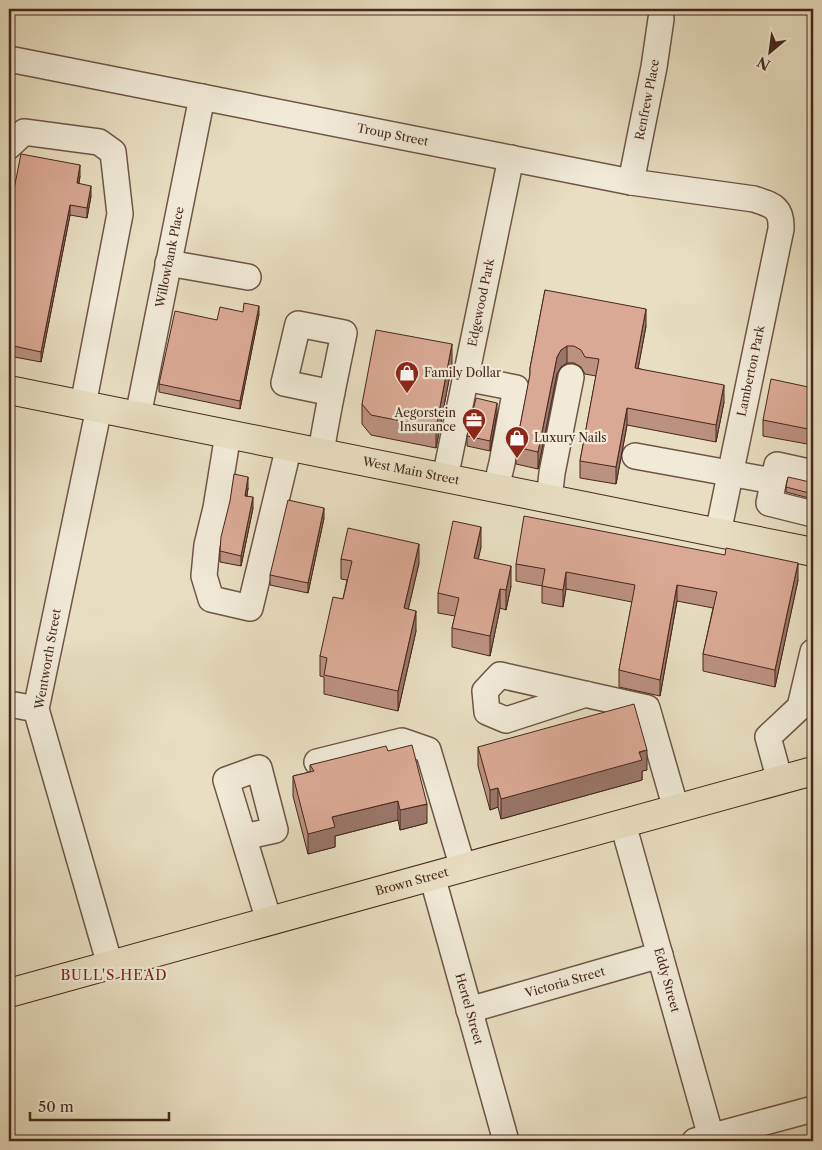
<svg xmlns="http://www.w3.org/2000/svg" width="822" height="1150" viewBox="0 0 822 1150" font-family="'Libre Caslon Text',serif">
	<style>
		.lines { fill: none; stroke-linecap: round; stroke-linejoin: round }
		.minor-casing { stroke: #6e5545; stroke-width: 28 }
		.major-casing { stroke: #46271c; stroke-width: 30 }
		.minor { stroke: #f0ead7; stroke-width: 25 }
		.major { stroke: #e8dec1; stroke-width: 28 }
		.wall { fill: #bb9180; stroke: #46271c }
		.shaded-wall { fill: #997668; stroke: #46271c }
		.building { fill: #daa995; stroke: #46271c }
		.labels { text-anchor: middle; stroke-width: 4.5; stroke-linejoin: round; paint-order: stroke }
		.street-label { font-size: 12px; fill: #46271c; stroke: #f0ead7 }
		.poi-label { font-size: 12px; fill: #46271c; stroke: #f0ead7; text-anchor: start }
		.neighbourhood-label { font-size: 14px; letter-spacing: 1px; fill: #7a1f14; stroke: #f0ead7 }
	</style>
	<rect width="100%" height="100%" fill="#e8dec1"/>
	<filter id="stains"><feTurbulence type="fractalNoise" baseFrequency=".004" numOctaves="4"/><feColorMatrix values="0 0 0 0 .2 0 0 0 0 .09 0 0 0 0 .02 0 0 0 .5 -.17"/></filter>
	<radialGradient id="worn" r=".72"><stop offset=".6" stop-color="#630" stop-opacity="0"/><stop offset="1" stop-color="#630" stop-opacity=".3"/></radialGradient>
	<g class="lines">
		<g class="minor-casing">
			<g id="minor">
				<path id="s1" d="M9,59L631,182L754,199C772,205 782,207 781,229L718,533"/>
				<path d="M9,146L24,132L99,142L113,152L120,214L83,405"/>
				<path id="s2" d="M631,182L654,67L661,19"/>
				<path d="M168,263L248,277"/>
				<path d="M465,378L516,388L502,463L496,488"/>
				<path d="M99,408L36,709L110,965"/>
				<path id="s3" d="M138,416L202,97"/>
				<path d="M228,434L216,508L207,545L206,555L204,576L211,599L250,608L289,446"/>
				<path d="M321,453C327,413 336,373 344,333L298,324L284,383L332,393"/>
				<path d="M635,456L773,481"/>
				<path d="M813,473L777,465L769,503L813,514"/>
				<path id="s4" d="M445,478L511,158"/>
				<path d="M549,499L552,473L571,377"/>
				<path d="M586,694L506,720L487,712L485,691L500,675L647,708L676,809"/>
				<path d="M9,704L36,709"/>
				<path d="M317,762L402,741L428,750L463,868"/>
				<path d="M780,781L768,737L800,707L813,652"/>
				<path id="s5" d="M623,824L711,1137"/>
				<path d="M244,837L275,830L259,768L226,780L269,921"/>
				<path id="s6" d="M432,876L506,1141"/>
				<path id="s7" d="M469,1010L660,955"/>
				<path d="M695,1141L813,1109"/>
			</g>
		</g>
		<g class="major-casing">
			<g id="major">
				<path id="s8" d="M9,390L813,552"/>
				<path id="s9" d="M9,993L813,771"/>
			</g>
		</g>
		<use href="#minor" class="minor"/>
		<use href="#major" class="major"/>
	</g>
	<g class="wall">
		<path d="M80,176L79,183L91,196L87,218L70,215L41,362L9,356V188L14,189Z"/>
		<path d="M545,290L646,326L638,368L724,402L716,442L627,425L616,484L580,478V461L596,376L585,374L581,367L574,363H567L561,367L557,374L538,469L516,464V447L530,376V368Z"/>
		<path d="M243,312L259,314L240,409L159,392V384L217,320Z"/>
		<path d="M452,364L436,448L371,435L362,424V404Z"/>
		<path d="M813,388V445L763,436V420Z"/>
		<path d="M497,413L490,451L467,446V436Z"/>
		<path d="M810,482H813V499L786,492V487Z"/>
		<path d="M248,488L247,496L253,508L241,566L220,562V551Z"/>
		<path d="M324,518L308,593L270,585V575Z"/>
		<path d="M481,547L478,559L511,586L506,610L500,608L490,656L452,647V628L455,616L438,613V593Z"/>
		<path d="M341,559L419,563L408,609L416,631L398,711L324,694V677L320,676V656L343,599L347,580L341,579Z"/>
		<path d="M516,564L798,580L775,687L703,671V654L713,608L677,601L660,696L619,687V670L632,602L566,589L563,607L542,603V586L516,581Z"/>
		<path d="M478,747L647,770L642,771V780L501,819L498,807L490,810L478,766Z"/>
		<path d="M388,751L427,823L400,830L398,820L335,836V847L308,854L293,796V776L310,772V765Z"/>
	</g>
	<g class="shaded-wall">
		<path d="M80,165V176L77,193V183Z"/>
		<path d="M91,186V196L87,218V208Z"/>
		<path d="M70,205V215L41,362V352Z"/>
		<path d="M259,306V314L240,409V401Z"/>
		<path d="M646,309V326L635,385V368Z"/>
		<path d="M452,344V364L436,448V428Z"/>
		<path d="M567,346V363L561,367L557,374L538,469V452L557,357L561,350Z"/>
		<path d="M724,385V402L716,442V425Z"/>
		<path d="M497,403V413L490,451V441Z"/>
		<path d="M627,408V425L616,484V467Z"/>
		<path d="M248,477V488L245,506V496Z"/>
		<path d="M253,497V508L241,566V556Z"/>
		<path d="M324,508V518L308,593V583Z"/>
		<path d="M481,527V547L474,578V558Z"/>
		<path d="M419,544V563L404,628V608Z"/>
		<path d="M798,563V580L775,687V670Z"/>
		<path d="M511,566V586L506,610V590Z"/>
		<path d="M566,572V589L563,607V590Z"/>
		<path d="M677,585V601L660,696V680Z"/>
		<path d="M500,589V608L490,656V636Z"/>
		<path d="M416,611V631L398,711V691Z"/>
		<path d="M647,750V770L642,771V780L501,819V799Z"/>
		<path d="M498,788V807L490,810V790Z"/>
		<path d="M398,801V820L335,836V847L308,854V834L332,817Z"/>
		<path d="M427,804V823L400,830V810Z"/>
	</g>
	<g class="building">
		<path d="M21,154L80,165L77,183L91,186L87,208L70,205L41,352L9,345V188L14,189Z"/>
		<path d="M545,290L646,309L635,368L724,385L716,425L627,408L616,467L580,461L599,359L585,357L581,350L574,346H567L561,350L557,357L538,452L516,447L530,374V368Z"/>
		<path d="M244,303L259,306L240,401L159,384L175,311L217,320L220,307L243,312Z"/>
		<path d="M376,330L452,344L436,428L371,415L362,404Z"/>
		<path d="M771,379L813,388V430L763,420Z"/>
		<path d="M476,398L497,403L490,441L467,436Z"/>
		<path d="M234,474L248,477L245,496L253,497L241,556L220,551L221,537L230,501Z"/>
		<path d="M788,477L810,482H813V494L786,487Z"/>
		<path d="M288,500L324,508L308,583L270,575Z"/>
		<path d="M524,516L725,555L726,548L798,563L775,670L703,654L717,592L677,585L660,680L619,670L635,585L566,572L563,590L542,586L545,569L516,564Z"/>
		<path d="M453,521L481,527L474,558L511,566L506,590L500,589L490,636L452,628L459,598L438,593Z"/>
		<path d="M348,528L419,544L404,608L416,611L398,691L324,675L327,658L320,656L333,597L343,599L352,561L341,559Z"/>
		<path d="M634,704L647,750L639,752L642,760L501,799L498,788L490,790L478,747Z"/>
		<path d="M412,745L427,804L400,810L398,801L332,817L335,827L308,834L293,776L314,771L310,765L386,746L388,751Z"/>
	</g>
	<defs>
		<g id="shop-pin" transform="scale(1.25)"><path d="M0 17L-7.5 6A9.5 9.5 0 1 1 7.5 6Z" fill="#8f2418" stroke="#f0ead7"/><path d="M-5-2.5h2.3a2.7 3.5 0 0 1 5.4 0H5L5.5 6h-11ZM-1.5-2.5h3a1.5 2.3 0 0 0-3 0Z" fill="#fff"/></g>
		<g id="office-pin" transform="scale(1.25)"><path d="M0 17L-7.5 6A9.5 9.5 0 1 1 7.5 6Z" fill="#8f2418" stroke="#f0ead7"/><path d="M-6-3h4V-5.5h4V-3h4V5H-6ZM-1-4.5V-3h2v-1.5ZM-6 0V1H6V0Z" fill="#fff"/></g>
	</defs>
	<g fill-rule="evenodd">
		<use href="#shop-pin" x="407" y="373"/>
		<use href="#office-pin" x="474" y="420"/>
		<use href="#shop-pin" x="517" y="438"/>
	</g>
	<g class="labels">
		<g class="street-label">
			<text dy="4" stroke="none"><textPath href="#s2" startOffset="84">Renfrew Place</textPath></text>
			<text dy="4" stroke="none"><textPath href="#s1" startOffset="391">Troup Street</textPath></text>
			<text dy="4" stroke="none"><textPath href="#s3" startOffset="162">Willowbank Place</textPath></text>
			<text dy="4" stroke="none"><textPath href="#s4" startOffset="179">Edgewood Park</textPath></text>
			<text transform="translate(751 371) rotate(-78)" y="4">Lamberton Park</text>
			<text dy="4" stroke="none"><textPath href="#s8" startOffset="410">West Main Street</textPath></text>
			<text transform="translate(48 659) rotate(-80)" y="4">Wentworth Street</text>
			<text dy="4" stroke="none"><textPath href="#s9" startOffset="418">Brown Street</textPath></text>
			<text dy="4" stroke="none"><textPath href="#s5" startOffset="162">Eddy Street</textPath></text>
			<text dy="4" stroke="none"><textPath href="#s7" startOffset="100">Victoria Street</textPath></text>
			<text dy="4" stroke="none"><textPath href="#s6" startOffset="138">Hertel Street</textPath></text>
		</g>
		<g class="poi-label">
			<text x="424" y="377">Family Dollar</text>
			<text x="456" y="417" text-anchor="end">Aegorstein<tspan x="456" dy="14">Insurance</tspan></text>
			<text x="534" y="442">Luxury Nails</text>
		</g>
		<g class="neighbourhood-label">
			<text x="114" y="980">BULL'S HEAD</text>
		</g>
	</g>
	<rect width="822" height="1150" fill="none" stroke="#e8dec1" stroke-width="30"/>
	<rect x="10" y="10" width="802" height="1130" fill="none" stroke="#46271c" stroke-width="2.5"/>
	<rect x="15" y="15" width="792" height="1120" fill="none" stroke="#46271c"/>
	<g transform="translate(770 52) rotate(209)" stroke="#f0ead7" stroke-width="4" paint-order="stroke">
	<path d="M0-4L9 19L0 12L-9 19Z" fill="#46271c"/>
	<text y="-8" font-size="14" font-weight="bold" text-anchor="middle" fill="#46271c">N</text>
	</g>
	<path d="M30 1112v8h139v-8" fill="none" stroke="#46271c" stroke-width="2.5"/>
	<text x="38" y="1112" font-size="15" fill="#46271c" stroke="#f0ead7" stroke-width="4" paint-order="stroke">50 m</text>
	<rect width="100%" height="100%" filter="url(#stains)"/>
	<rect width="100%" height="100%" fill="url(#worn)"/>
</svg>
